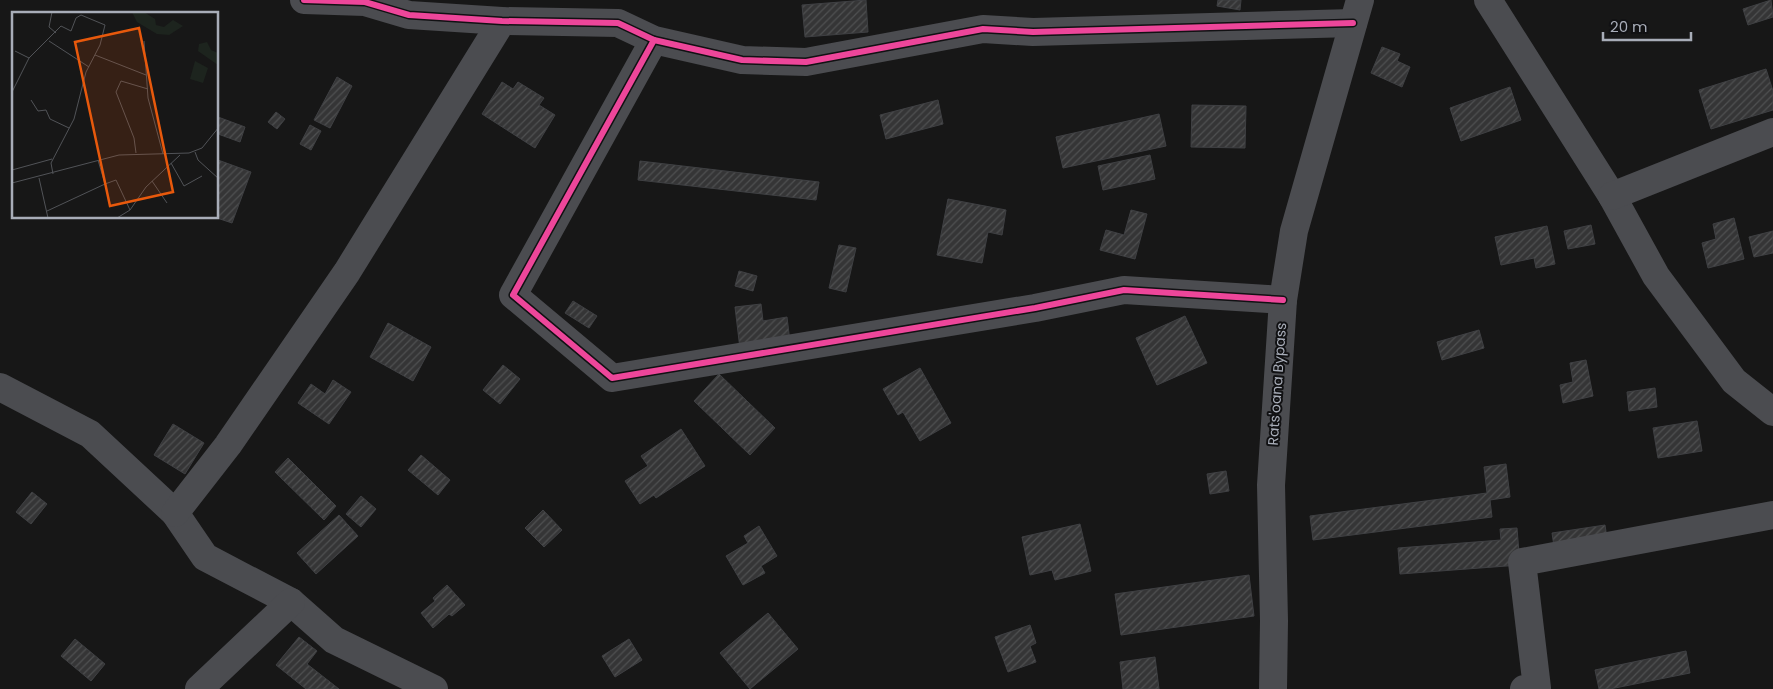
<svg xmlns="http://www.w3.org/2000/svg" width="1773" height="689" viewBox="0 0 1773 689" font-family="Poppins,sans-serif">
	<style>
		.building { fill: url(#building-hatch); stroke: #3f4043 }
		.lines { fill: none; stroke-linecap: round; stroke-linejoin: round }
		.minor { stroke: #4b4c50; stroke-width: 28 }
		.cycleway-casing { stroke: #111113; stroke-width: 9 }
		.cycleway { stroke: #ed469a; stroke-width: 6 }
		.labels { text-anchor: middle; stroke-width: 4; stroke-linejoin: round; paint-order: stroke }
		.street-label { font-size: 14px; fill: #a8adb8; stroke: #111113 }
		.inset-road { fill: none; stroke: #515357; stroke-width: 1 }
		.view { fill: #e8590c; fill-opacity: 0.15; stroke: #e8590c; stroke-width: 2.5 }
		.inset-edge { fill: none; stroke: #a8adb8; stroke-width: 2.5 }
	</style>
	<defs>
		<pattern id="building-hatch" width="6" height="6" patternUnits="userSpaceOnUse" patternTransform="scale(1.25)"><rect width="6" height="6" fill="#353536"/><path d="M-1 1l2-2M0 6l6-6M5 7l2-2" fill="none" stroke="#4f5051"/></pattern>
	</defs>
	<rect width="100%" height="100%" fill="#171717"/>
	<g class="building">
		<path d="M866,0L868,32L805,37L802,5Z"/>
		<path d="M1218,0H1241L1240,10L1217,6Z"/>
		<path d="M1771,0L1773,17L1748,25L1743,9Z"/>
		<path d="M1382,47L1400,54L1397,61L1410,67L1402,87L1371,73Z"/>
		<path d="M1766,69L1773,91V110L1711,129L1699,90Z"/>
		<path d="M337,77L352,86L330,128L314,120Z"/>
		<path d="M502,82L513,89L518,82L544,98L539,105L555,115L535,148L482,114Z"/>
		<path d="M1510,87L1521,120L1461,141L1450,108Z"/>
		<path d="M938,100L943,124L886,139L880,115Z"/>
		<path d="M1192,105L1246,106L1245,148L1191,147Z"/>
		<path d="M276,112L285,119L277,129L268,122Z"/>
		<path d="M1159,114L1166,146L1063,168L1056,137Z"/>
		<path d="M218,117L245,127L240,142L218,134Z"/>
		<path d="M310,125L321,131L311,150L300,144Z"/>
		<path d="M1150,155L1155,179L1103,190L1098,166Z"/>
		<path d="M218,160L251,172L232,223L217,218Z"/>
		<path d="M640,161L819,182L816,200L638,180Z"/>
		<path d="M948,199L1006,210L1002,235L988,232L982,263L937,255Z"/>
		<path d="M1131,210L1147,214L1135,259L1100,250L1106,230L1124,235Z"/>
		<path d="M1734,218L1744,259L1708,268L1702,243L1716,239L1713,224Z"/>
		<path d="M1591,225L1595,244L1568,249L1564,231Z"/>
		<path d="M1547,226L1555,264L1536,268L1534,258L1501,265L1495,237Z"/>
		<path d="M1773,231V253L1754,257L1749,237Z"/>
		<path d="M839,245L856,248L846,292L829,288Z"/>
		<path d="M739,271L757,276L753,291L735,286Z"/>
		<path d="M573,301L597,316L589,328L565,313Z"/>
		<path d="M761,304L763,321L787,317L790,342L740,349L735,307Z"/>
		<path d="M1185,316L1207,363L1157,385L1136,338Z"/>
		<path d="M388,323L431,347L413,381L370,357Z"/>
		<path d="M1479,330L1484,348L1442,360L1437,342Z"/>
		<path d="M1586,360L1593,396L1563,403L1560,385L1573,382L1570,363Z"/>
		<path d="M503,365L520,379L500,404L483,390Z"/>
		<path d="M920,368L951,423L920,441L903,412L898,415L883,389Z"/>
		<path d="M719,374L775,428L750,455L694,401Z"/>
		<path d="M333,380L351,392L329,424L298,403L311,384L325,394Z"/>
		<path d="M1655,388L1657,407L1629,411L1627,392Z"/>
		<path d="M1697,421L1702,451L1658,458L1653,428Z"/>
		<path d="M173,424L204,443L185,474L154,455Z"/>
		<path d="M681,429L705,466L656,498L654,495L640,504L625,481L648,466L641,456Z"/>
		<path d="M421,455L450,480L438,495L408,470Z"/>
		<path d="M288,458L336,506L324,520L275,472Z"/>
		<path d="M1506,464L1510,497L1490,500L1492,517L1313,540L1310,516L1487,493L1484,467Z"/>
		<path d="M1226,471L1229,491L1210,494L1207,474Z"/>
		<path d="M32,492L47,504L31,524L16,512Z"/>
		<path d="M361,496L376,509L361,527L346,514Z"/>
		<path d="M543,510L562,530L544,547L525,528Z"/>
		<path d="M339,515L358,536L316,574L297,553Z"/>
		<path d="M1080,524L1091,571L1055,580L1052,570L1030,575L1022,537Z"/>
		<path d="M1605,525L1608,545L1555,553L1552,533Z"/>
		<path d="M759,526L777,556L761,566L765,573L743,585L726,556L748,543L744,536Z"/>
		<path d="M1517,528L1520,565L1400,574L1398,548L1501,540L1500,529Z"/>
		<path d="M1249,575L1254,616L1121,635L1115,594Z"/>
		<path d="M447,585L465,605L452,616L449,614L433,628L421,613L435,601L433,598Z"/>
		<path d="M768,613L798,649L750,689L720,653Z"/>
		<path d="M1030,625L1036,643L1030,646L1036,662L1008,672L995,637Z"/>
		<path d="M299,637L317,651L307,664L339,689H306L276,665Z"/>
		<path d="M75,639L105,664L91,681L61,656Z"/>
		<path d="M629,639L642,660L615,677L602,656Z"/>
		<path d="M1686,651L1690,673L1610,689H1599L1595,670Z"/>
		<path d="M1155,657L1159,689H1123L1120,662Z"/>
	</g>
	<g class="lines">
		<g class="minor">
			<path d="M304,0L365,2L409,15L502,21L618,23L654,40L742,60L806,62L983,29L1033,32L1353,23"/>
			<path d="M1488,0L1612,196L1656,276L1734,381L1773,412"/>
			<path d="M654,40L513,295L612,378L1035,308L1124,290L1283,300"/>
			<path d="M1612,196L1773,132"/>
			<path d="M0,387L90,434L175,513L205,557L291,602L334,640L434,689"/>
			<path d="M175,513L228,445L347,272L502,21"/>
			<path d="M199,689L291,602"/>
			<path d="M1273,689L1274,621L1271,485L1283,300L1294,231L1360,0"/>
			<path d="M1524,689L1537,688L1522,562L1773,515"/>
		</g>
		<g class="cycleway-casing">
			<g id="cycleway">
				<path d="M304,0L365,2L409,15L502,21L618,23L654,40L742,60L806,62L983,29L1033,32L1353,23"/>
				<path d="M654,40L513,295L612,378L1035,308L1124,290L1283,300"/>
			</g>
		</g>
		<use href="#cycleway" class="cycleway"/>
	</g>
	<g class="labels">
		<g class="street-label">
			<text transform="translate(1277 384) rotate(-86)" y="5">Rats'oana Bypass</text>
		</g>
	</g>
	<g transform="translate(12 12)">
		<rect width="206" height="206" fill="#171717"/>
		<path d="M183,49L196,56L191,71L178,67Z" fill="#1d241e"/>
		<path d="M120,0H132L143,7L144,13L152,15L161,8L171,14L157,23L145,22L125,10ZM195,30L199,38L206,41V53L186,39L187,32Z" fill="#1d241e"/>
		<path class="inset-road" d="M40,0L37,15L44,21M37,29L77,55M132,29L136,86L151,142M3,39L17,46M83,43L134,63M0,80L17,46L49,14L59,19L64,6L69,3L93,13L88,33L74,60L62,107L39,151L41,162M19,88L26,99L34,98L38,107L57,116M183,140L186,148L207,167M124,141L122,126L104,80L109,69L136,77M86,148L93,172L104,168L118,198M159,151L172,174L190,164M0,158L40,147M27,166L36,206M140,169L155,191M0,171L107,143L177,141L190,136L207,115M35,199L93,172M105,206L118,198L134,175L168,143"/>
		<path class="view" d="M127,16L161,180L98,194L63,30Z"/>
		<rect width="206" height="206" class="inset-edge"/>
	</g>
	<path d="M1603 32v8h88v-8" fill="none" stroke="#a8adb8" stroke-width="2.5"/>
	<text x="1610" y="32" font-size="15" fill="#a8adb8" stroke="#111113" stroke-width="4" paint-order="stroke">20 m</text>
</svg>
